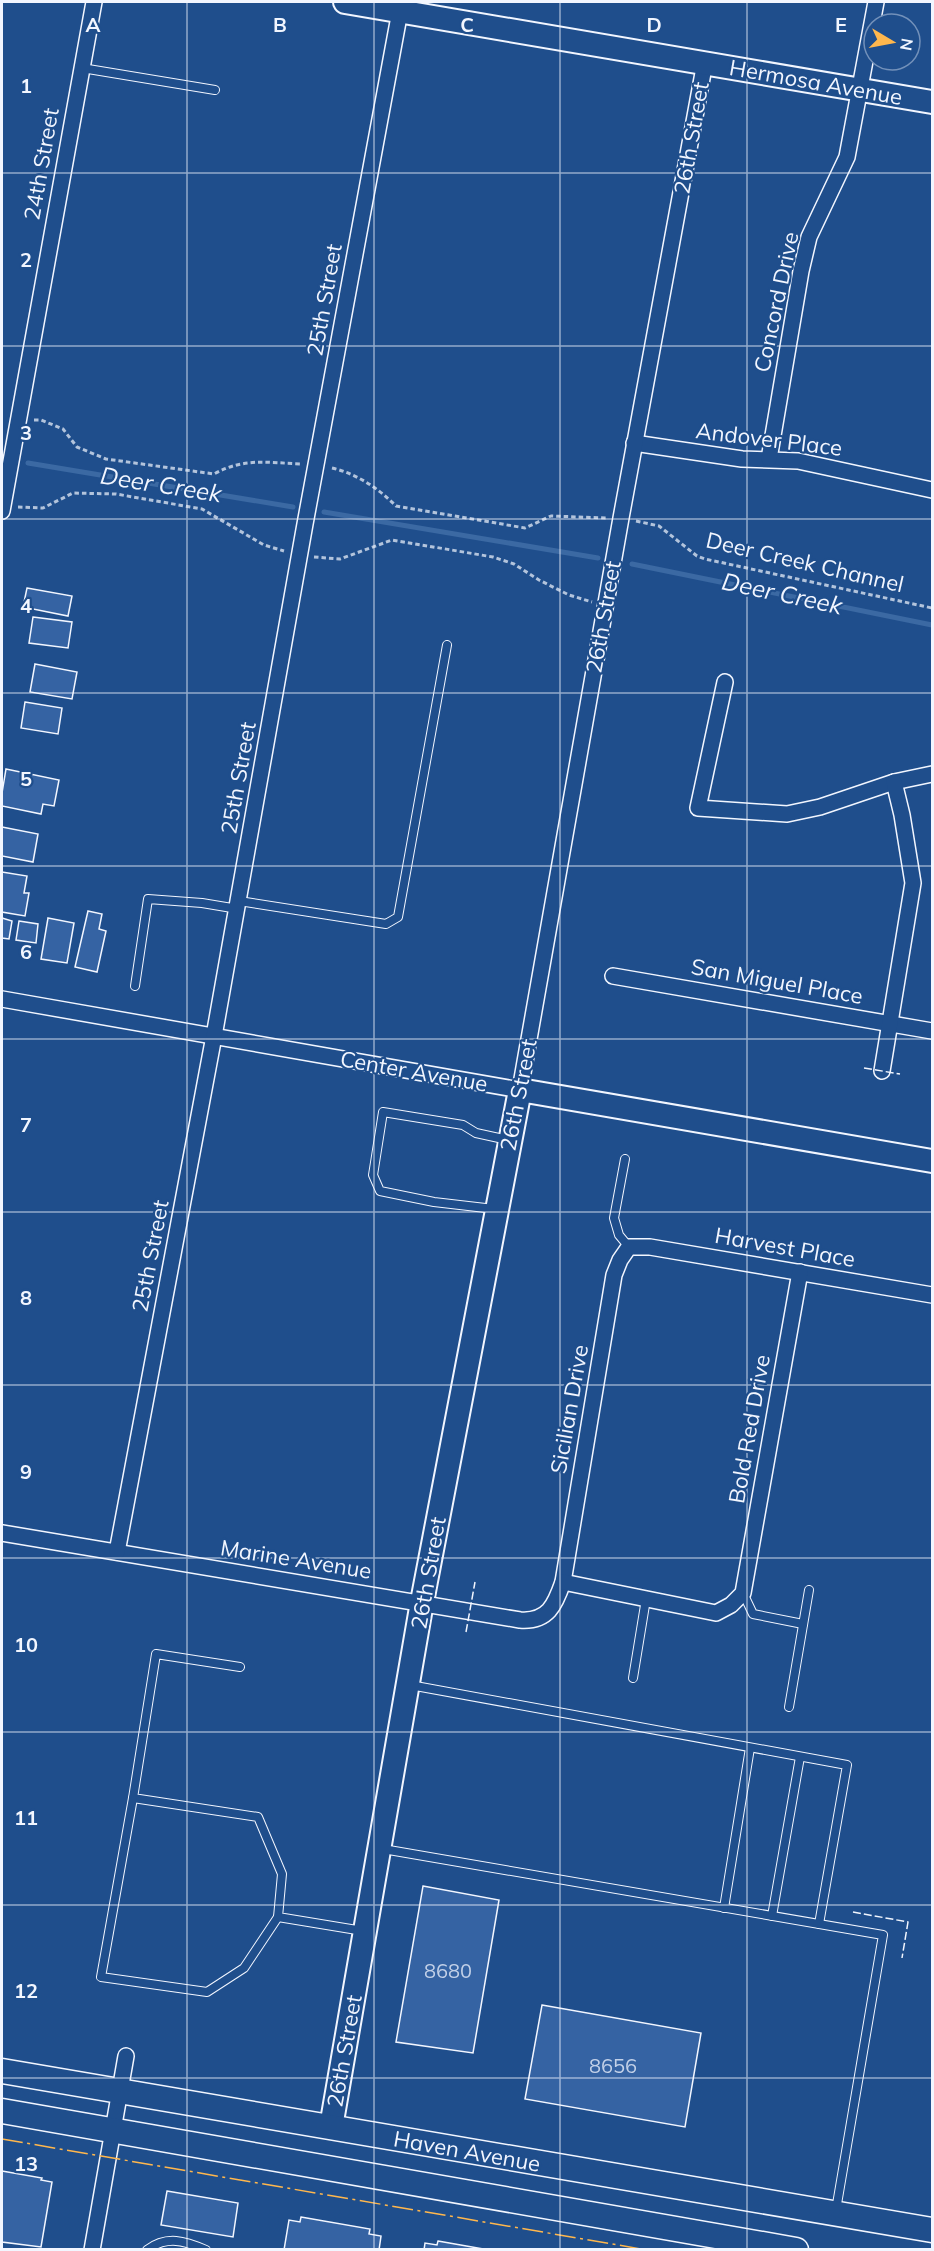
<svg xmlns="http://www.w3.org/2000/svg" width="934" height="2251" viewBox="0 0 934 2251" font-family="Mulish,sans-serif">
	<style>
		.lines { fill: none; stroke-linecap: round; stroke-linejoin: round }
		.stream { stroke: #3b69a3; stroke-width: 5 }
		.building { fill: #3563a3; stroke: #f2f6ff; stroke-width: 1.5 }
		.lane-casing { stroke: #f2f6ff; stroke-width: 10 }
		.street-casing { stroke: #f2f6ff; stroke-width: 18 }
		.secondary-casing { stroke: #f2f6ff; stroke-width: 26 }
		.primary-casing { stroke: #f2f6ff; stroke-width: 27 }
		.path { stroke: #b3c4dc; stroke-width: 3; stroke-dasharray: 4.5 3; stroke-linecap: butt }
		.lane { stroke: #1f4e8c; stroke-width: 8 }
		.street { stroke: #1f4e8c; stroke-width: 15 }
		.secondary { stroke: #1f4e8c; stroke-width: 22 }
		.primary { stroke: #1f4e8c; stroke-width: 24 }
		.fence { stroke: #f2f6ff; stroke-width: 1.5; stroke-dasharray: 8 3; stroke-linecap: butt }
		.power { stroke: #ffb74d; stroke-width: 1.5; stroke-dasharray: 21 4.5 3 4.5; stroke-linecap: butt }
		.grid { fill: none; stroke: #f2f6ff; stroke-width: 1.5; stroke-opacity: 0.55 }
		.labels { text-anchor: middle; stroke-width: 4.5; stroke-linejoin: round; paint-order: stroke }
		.number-label { font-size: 20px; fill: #c3d1e8 }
		.street-label { font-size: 22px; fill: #f2f6ff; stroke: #1f4e8c }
		.water-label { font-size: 24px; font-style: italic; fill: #f2f6ff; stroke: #1f4e8c }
		.grid-label { font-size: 20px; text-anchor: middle; font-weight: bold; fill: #f2f6ff; stroke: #1f4e8c; stroke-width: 4.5; stroke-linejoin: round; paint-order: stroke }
	</style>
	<rect width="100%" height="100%" fill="#1f4e8c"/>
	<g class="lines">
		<g class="stream">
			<path d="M28,463L293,507"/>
			<path d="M324,512L598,558"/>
			<path d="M632,564L932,625"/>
		</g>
	</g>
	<g class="building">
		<path d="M27,588L72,596L68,616L23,607Z"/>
		<path d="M33,617L72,622L68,648L29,643Z"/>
		<path d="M35,664L77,672L72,699L30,692Z"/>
		<path d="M25,702L62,708L58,734L21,728Z"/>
		<path d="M6,769L59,780L54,806L43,804L41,814L2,806V793Z"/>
		<path d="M2,827L38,834L33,862L2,856Z"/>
		<path d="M2,872L27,876L24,893H29L25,916L2,912Z"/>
		<path d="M88,911L102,914L99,929L106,931L97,972L75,967Z"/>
		<path d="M2,918L12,921L9,939L2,938Z"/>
		<path d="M48,918L74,923L67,963L41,959Z"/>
		<path d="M19,921L38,924L36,943L16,940Z"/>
		<path d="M423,1886L499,1900L473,2053L396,2042Z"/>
		<path d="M542,2005L701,2033L685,2127L525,2099Z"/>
		<path d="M2,2171L42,2178L41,2180L52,2182L41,2247L2,2242Z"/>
		<path d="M167,2191L238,2203L233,2237L161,2225Z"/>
		<path d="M301,2217L370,2229L369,2234L381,2236L379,2250H284L289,2220L300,2222Z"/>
		<path d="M438,2241L489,2250H424L425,2243L437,2245Z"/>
	</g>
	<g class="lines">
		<g class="lane-casing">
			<g id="lane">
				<path d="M82,68L215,90"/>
				<path d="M239,901L386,924L398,917L447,645"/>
				<path d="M135,986L148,899L202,903L238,909"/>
				<path d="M625,1159L614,1218L619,1235L629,1247"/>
				<path d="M494,1209L434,1202L380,1191L373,1175L383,1112L463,1125L476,1133L508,1140"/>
				<path d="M743,1593L753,1614L803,1624"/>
				<path d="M240,1667L156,1654L133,1798L258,1817L282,1874L278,1917L363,1931"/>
				<path d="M633,1678L646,1599"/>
				<path d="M410,1685L847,1765L819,1924"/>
				<path d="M789,1707L809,1590"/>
				<path d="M133,1798L101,1977L207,1992L244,1968L278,1917"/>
				<path d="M383,1849L883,1935L836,2210"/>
				<path d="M724,1908L750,1748"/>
				<path d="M772,1916L800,1757"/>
				<path d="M147,2250C167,2235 185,2241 206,2250"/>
			</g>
		</g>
		<g class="street-casing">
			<g id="street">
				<path d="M634,443L742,459L798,461L932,490"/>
				<path d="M769,459L801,271L809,237L847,157L876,2"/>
				<path d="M2,511L94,2"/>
				<path d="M725,682L698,808L787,814L820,807L894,782L932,774"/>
				<path d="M613,976L932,1031"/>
				<path d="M2,999L520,1090L621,518L705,62"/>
				<path d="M882,1071L913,883L902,815L894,782"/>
				<path d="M2,1533L520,1620C548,1622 555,1605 563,1582L614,1275L620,1260L629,1247H650L932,1295"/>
				<path d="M117,1552L214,1036L305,524L400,11"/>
				<path d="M563,1582L716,1613L731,1605L743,1593L800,1272"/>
				<path d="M92,2250L126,2056"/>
			</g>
		</g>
		<g class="secondary-casing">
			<g id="secondary">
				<path d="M345,2L932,102"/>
				<path d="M331,2127L422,1602L520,1090L932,1161"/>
			</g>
		</g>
		<g class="primary-casing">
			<g id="primary">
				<path d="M2,2071L932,2230"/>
				<path d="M2,2111L796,2250"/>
			</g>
		</g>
		<g class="path">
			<path d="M34,420H41L63,429L77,447L106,459L214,474C245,457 269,463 302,464"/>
			<path d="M332,468C357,474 378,488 396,506L525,528L551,516L606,518"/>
			<path d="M18,507L43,508L73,493L116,494L202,509L264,545L284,551"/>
			<path d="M636,521L659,526L697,556L705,559L932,608"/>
			<path d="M314,557L340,559L392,540L493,557L514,564L539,580L569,595L592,602"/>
		</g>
		<use href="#lane" class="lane"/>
		<use href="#street" class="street"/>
		<use href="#secondary" class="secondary"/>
		<use href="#primary" class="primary"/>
		<g class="fence">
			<path d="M864,1068L900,1074"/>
			<path d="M466,1632L475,1582"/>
			<path d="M853,1912L908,1922L902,1958"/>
		</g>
		<path class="power" d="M2,2139L647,2250"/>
	</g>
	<path class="grid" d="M187,2V2250M374,2V2250M560,2V2250M747,2V2250M2,173H932M2,346H932M2,519H932M2,693H932M2,866H932M2,1039H932M2,1212H932M2,1385H932M2,1558H932M2,1732H932M2,1905H932M2,2078H932"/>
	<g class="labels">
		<g class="number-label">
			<text x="448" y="1978">8680</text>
			<text x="613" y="2073">8656</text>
		</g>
		<g class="street-label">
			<text transform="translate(816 82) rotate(10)" y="8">Hermosa Avenue</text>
			<text transform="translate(691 138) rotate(-80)" y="8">26th Street</text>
			<text transform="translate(41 164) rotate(-80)" y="8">24th Street</text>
			<text transform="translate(324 300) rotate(-80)" y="8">25th Street</text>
			<text transform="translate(776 302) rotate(-78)" y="8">Concord Drive</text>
			<text transform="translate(769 439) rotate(7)" y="8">Andover Place</text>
			<text transform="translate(805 562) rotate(13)" y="8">Deer Creek Channel</text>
			<text transform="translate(603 617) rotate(-80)" y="8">26th Street</text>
			<text transform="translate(238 778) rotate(-80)" y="8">25th Street</text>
			<text transform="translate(777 981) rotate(10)" y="8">San Miguel Place</text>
			<text transform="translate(414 1071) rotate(10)" y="8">Center Avenue</text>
			<text transform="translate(518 1095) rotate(-79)" y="8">26th Street</text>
			<text transform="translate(785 1247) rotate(10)" y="8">Harvest Place</text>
			<text transform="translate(150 1256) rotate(-79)" y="8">25th Street</text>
			<text transform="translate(569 1409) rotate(-80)" y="8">Sicilian Drive</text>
			<text transform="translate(749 1429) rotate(-80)" y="8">Bold Red Drive</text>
			<text transform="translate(296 1559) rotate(9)" y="8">Marine Avenue</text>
			<text transform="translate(428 1573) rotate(-80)" y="8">26th Street</text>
			<text transform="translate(344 2051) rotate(-80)" y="8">26th Street</text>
			<text transform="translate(467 2151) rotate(10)" y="8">Haven Avenue</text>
		</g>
		<g class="water-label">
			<text transform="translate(161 485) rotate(9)" y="8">Deer Creek</text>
			<text transform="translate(782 594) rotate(12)" y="8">Deer Creek</text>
		</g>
	</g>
	<g class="grid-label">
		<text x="93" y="32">A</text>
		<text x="280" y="32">B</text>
		<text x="467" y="32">C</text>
		<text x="654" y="32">D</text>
		<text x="841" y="32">E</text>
		<text x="26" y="93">1</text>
		<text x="26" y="267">2</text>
		<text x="26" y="440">3</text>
		<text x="26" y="613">4</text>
		<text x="26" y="786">5</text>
		<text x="26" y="959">6</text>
		<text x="26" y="1132">7</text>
		<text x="26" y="1305">8</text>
		<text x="26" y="1479">9</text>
		<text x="26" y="1652">10</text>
		<text x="26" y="1825">11</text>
		<text x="26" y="1998">12</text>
		<text x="26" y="2171">13</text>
	</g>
	<rect width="934" height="2251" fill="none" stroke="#f2f6ff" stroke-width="6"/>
	<g transform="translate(892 42) rotate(100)"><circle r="28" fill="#1f4e8c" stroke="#7391ba" stroke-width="1.5"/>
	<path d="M0-4.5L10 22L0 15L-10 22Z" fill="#ffb74d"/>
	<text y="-9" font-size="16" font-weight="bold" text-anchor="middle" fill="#f2f6ff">N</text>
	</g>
</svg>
